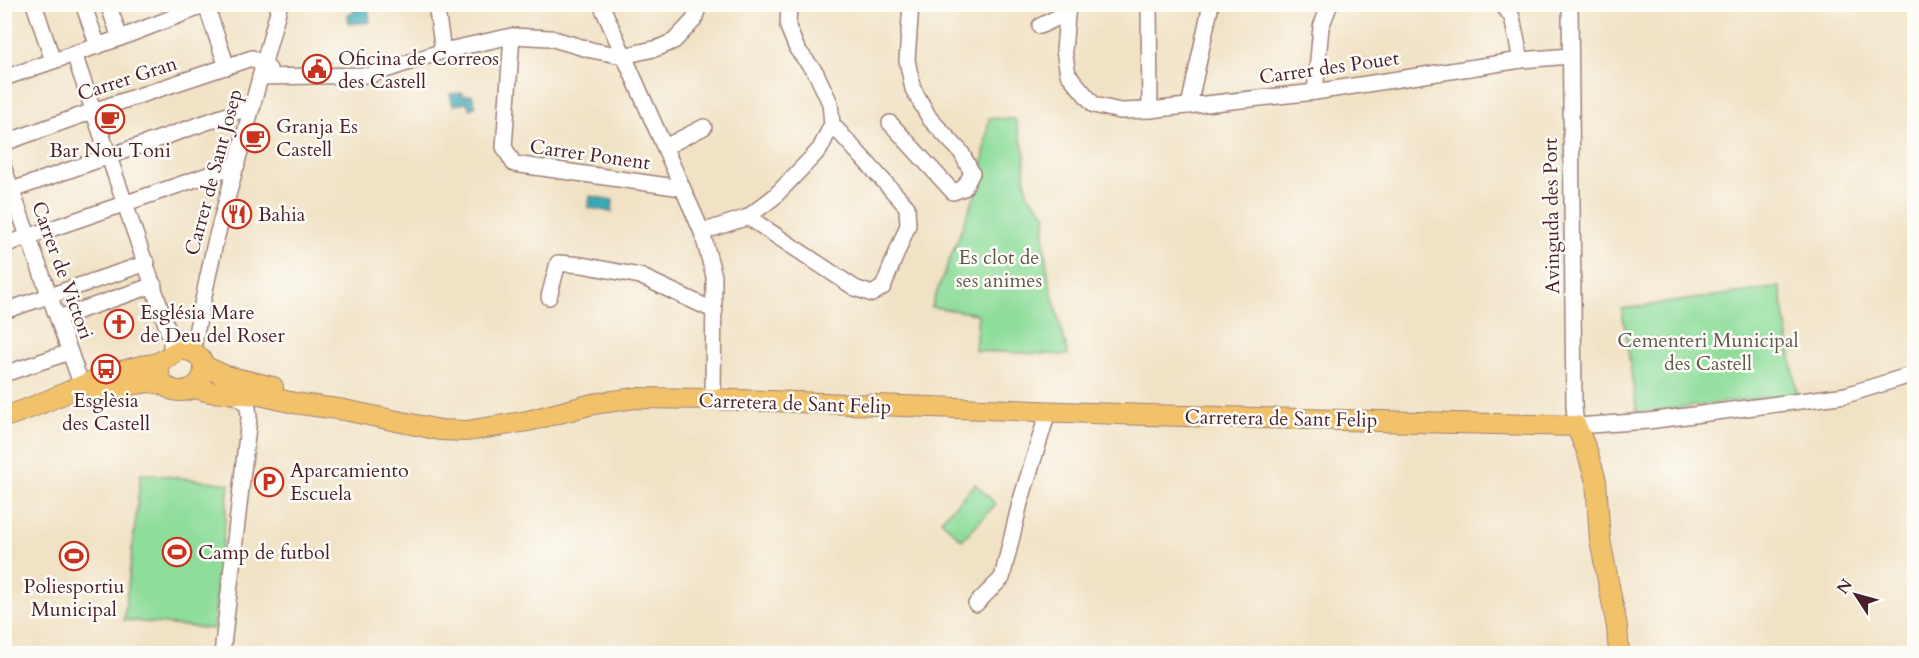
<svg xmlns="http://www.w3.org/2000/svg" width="1919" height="658" viewBox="0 0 1919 658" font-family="Cardo,serif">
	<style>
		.green { fill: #8fdd9b; stroke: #6c7e63; stroke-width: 1.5 }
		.water { fill: #39aab4; stroke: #426470; stroke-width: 1.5 }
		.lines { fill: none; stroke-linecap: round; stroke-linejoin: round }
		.minor-casing { stroke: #9e8078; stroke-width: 18 }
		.major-casing { stroke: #9e8078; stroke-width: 22 }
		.minor { stroke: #fff; stroke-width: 15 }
		.major { stroke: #f2c26a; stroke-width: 20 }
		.labels { text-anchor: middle; stroke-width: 5; stroke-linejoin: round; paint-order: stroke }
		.poi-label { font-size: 20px; fill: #4a1f2b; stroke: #fdfcf7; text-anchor: start }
		.street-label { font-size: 20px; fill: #4a1f2b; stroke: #fdfcf7 }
		.park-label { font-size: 20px; fill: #5f584d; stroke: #fdfcf7 }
	</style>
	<rect width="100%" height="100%" fill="#fdfcf7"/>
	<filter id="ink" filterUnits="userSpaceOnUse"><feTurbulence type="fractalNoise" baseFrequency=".0167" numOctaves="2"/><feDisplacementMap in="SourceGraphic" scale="12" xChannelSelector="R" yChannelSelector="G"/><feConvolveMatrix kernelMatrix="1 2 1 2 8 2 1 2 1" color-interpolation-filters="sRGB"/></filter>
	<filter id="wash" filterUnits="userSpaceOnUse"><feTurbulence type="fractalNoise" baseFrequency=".008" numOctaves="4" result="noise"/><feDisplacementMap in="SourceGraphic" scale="24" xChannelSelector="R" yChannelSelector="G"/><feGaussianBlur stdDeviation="1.35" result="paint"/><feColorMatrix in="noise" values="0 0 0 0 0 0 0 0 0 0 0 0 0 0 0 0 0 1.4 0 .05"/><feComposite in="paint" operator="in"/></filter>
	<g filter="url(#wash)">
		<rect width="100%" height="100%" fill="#f1e2c5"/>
		<g class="green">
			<path d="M989,118L1015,119L1025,154L1024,171L1027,193L1046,215C1038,257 1058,313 1068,355L975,351L978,314L931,307L980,182Z"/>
			<path d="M1780,287L1797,394L1637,413L1622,309Z"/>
			<path d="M141,473L229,484L213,629L124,620Z"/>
			<path d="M975,484L996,504L962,540L941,520Z"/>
		</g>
		<g class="water">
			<path d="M354,5H368L370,22L349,24L348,14L354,13Z"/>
			<path d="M463,93V96L472,95L476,106L470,109L467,103L453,105L450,94Z"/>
			<path d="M590,196L613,200L612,212L588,208Z"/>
		</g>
	</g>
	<g filter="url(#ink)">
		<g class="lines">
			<g class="minor-casing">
				<g id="minor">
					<path d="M34,4L53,61"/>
					<path d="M83,4L98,46"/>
					<path d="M108,4L120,38"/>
					<path d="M436,4L443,51"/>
					<path d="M601,4L702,232L714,276L713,399"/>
					<path d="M1068,4L1064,50L1068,74L1094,105L1120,111L1150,110L1315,92L1521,60L1570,56"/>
					<path d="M1149,4L1150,110"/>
					<path d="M1502,4L1512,17L1521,60"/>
					<path d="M1570,4L1574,406L1576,426L1648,421L1846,395L1914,374"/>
					<path d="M206,5L227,67"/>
					<path d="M1040,26L1067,13"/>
					<path d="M512,36L504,147L514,164L682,188"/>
					<path d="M74,54L171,339V354"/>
					<path d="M260,77L371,75L443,51L512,36L550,38L591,50L623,56L658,48L674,41L694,20L699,4"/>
					<path d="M4,78L120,38L208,4"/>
					<path d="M1315,92L1321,27L1330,4"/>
					<path d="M1189,106L1211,4"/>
					<path d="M890,123L953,192L964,188L972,173L961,152L930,119L913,89L907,60L911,4"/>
					<path d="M4,143L93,111L252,58L269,69"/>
					<path d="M665,147L704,127"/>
					<path d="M4,169L82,386"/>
					<path d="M12,190L253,106"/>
					<path d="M748,217L855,288L872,294L883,287L908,225L907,207L832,124"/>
					<path d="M702,232L748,217L774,197L820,149L832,124L830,103L816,73L797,49L788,27L789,4"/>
					<path d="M4,245L237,165"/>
					<path d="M549,297L558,263L582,265L640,276L715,311"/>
					<path d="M4,311L147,263"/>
					<path d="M58,318L154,285"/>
					<path d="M192,352L215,243L280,4"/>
					<path d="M4,374L70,352"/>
					<path d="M976,604L1002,578L1020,503L1048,412"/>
					<path d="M222,654L249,418C249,403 245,400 232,395"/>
				</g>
			</g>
			<g class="major-casing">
				<g id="major">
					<path d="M204,366L226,376L273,387"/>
					<path d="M195,388L210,392L260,395L294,403L344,410L440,430L467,431L528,421L593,404L635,398L713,399L1147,415L1576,426L1587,451L1596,481L1600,540L1617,627L1619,654"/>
					<path d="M97,391L149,382L162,384"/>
					<path d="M4,417C41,406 75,387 111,374C119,372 128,369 137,367C144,365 153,365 160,362C168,358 174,350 184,350C197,350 207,363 203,375C197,399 151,397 160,362"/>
				</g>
			</g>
			<use href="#minor" class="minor"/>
			<use href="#major" class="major"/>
		</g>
	</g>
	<defs>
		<g id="civic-ring" transform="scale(1.5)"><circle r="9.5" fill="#fdfcf7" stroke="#c8321e" stroke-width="1.5"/><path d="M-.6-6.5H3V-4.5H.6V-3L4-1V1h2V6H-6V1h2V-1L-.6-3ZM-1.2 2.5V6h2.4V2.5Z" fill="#c8321e"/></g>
		<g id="cafe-ring" transform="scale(1.5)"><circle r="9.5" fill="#fdfcf7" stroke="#c8321e" stroke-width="1.5"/><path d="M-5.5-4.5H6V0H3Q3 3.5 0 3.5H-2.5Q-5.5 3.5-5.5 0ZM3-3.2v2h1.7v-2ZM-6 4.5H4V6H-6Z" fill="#c8321e"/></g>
		<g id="restaurant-ring" transform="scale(1.5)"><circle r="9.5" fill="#fdfcf7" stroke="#c8321e" stroke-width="1.5"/><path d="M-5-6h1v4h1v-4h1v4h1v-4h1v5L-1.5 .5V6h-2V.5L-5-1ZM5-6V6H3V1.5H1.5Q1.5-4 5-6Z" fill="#c8321e"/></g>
		<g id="church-ring" transform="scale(1.5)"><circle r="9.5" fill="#fdfcf7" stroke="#c8321e" stroke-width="1.5"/><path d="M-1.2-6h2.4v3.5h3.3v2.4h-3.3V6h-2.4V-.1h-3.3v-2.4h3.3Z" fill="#c8321e"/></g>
		<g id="bus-ring" transform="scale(1.5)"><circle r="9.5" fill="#fdfcf7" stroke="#c8321e" stroke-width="1.5"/><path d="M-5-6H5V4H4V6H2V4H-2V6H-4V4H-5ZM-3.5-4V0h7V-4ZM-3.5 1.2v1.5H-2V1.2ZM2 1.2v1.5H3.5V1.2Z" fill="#c8321e"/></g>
		<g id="parking-ring" transform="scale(1.5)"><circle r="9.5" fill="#fdfcf7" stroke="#c8321e" stroke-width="1.5"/><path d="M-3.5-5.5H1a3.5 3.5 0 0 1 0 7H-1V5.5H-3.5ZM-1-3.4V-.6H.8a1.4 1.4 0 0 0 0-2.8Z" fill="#c8321e"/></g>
		<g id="stadium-ring" transform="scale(1.5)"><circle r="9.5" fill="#fdfcf7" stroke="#c8321e" stroke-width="1.5"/><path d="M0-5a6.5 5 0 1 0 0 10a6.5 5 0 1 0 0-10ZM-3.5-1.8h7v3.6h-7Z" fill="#c8321e"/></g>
	</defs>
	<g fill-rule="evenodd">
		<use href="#civic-ring" x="317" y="69"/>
		<use href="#cafe-ring" x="110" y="119"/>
		<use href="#cafe-ring" x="255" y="138"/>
		<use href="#restaurant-ring" x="237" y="214"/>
		<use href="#church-ring" x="119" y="324"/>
		<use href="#bus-ring" x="106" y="369"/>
		<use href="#parking-ring" x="269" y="482"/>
		<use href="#stadium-ring" x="177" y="552"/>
		<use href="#stadium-ring" x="74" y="556"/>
	</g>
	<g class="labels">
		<g class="poi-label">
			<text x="338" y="65">Oficina de Correos<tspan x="338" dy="23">des Castell</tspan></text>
			<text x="276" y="133">Granja Es<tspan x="276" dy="23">Castell</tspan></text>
			<text x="110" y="157" text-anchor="middle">Bar Nou Toni</text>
			<text x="258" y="221">Bahia</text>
			<text x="140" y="319">Església Mare<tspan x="140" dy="23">de Deu del Roser</tspan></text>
			<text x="106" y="407" text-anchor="middle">Esglèsia<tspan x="106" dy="23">des Castell</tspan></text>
			<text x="290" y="477">Aparcamiento<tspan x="290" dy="23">Escuela</tspan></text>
			<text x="198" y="559">Camp de futbol</text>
			<text x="74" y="593" text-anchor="middle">Poliesportiu<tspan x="74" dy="23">Municipal</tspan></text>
		</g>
		<g class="street-label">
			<text transform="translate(1329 67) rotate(-8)" y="7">Carrer des Pouet</text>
			<text transform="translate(127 78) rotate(-18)" y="7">Carrer Gran</text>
			<text transform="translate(590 154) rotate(8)" y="7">Carrer Ponent</text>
			<text transform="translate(213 172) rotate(-75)" y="7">Carrer de Sant Josep</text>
			<text transform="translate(1551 216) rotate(-91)" y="7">Avinguda des Port</text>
			<text transform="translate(63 270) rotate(70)" y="7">Carrer de Victori</text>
			<text transform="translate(795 403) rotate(2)" y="7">Carretera de Sant Felip</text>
			<text transform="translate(1281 418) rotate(1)" y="7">Carretera de Sant Felip</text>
		</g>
		<g class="park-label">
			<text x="999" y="264">Es clot de<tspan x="999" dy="23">ses animes</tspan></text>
			<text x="1708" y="347">Cementeri Municipal<tspan x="1708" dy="23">des Castell</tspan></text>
		</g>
	</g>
	<rect width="1919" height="658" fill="none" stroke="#fdfcf7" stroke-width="24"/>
	<g transform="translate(1856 595) rotate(306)" stroke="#fdfcf7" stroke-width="4.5" paint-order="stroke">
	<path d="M0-4.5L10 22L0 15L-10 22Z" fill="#4a1f2b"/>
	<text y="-9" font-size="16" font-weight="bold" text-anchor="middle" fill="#4a1f2b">N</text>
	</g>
</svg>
